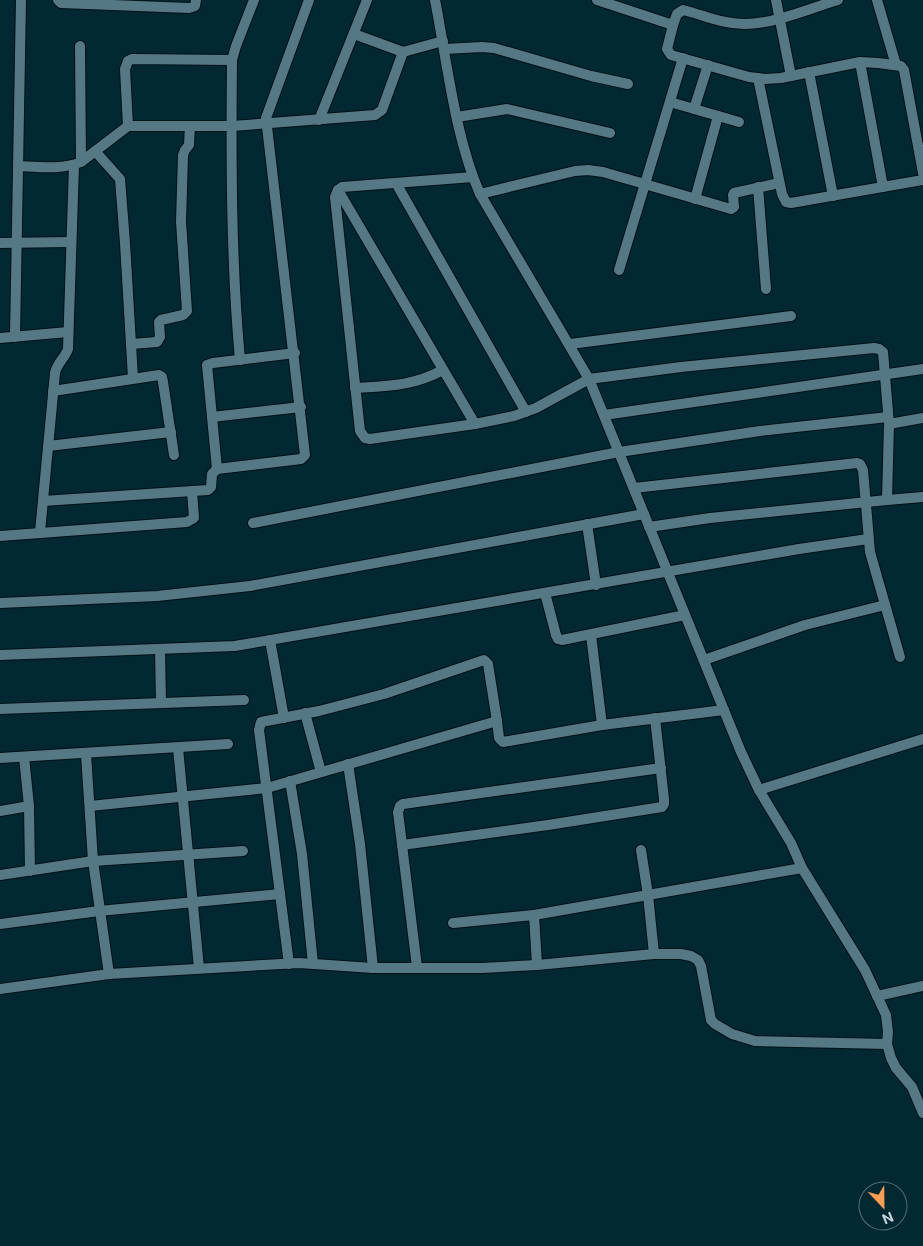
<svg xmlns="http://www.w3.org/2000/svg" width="923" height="1246" viewBox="0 0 923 1246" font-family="'Public Sans',sans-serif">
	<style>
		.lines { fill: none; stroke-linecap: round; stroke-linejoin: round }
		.minor-casing { stroke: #001017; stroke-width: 12 }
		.minor { stroke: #547984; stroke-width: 10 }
	</style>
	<rect width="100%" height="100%" fill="#022932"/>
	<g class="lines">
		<g class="minor-casing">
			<g id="minor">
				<path d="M58,0L61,3L189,8L195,6L196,0"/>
				<path d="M435,0C447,61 455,138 480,194L589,379L741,752L759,790L791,843L802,868L865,970L886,1015L888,1032L887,1044L891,1058L896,1068L912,1087L923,1113"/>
				<path d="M597,0L673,25L667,49L671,55L749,77L765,79L781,78L860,62L878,63L901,66L904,70L923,173"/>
				<path d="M776,0L791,76"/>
				<path d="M877,0L896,65"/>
				<path d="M673,25L677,14L683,10C704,15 722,24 744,24C775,24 808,9 838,0"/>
				<path d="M354,34L403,52L443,41"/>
				<path d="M80,46L81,162"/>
				<path d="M444,49L482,47L494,48L591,76L628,84"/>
				<path d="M860,62L883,187"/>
				<path d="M809,72L833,196"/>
				<path d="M758,78L782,194L786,202L791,203L923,180"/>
				<path d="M670,102L739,122"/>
				<path d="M694,109L708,65"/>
				<path d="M457,117L507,109L610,133"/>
				<path d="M319,120L367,0"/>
				<path d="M128,126L125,69L128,61L132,59L232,60"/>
				<path d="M95,151L120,179L125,243L133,378"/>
				<path d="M19,166C39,167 62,170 81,162L128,126H232L375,115L382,110L403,52"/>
				<path d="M473,177L342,187L338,190L475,424"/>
				<path d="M396,183L526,412"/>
				<path d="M758,187L766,289"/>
				<path d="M338,190L335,197L360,431L365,438L370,439L475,424L514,416L536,408L589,379L681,367L874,348L879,349L883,352L889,424L887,500L710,518L649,527"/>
				<path d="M480,194L575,171L588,170L603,172L731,209L734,207L733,195L734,193L779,183"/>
				<path d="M695,199L718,116"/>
				<path d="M0,243L71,242"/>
				<path d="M619,270L683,58"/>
				<path d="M15,337L21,0"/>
				<path d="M0,338L68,332"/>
				<path d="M131,344L157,342L160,337L159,322L161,320L183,315L187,311L181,222L183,155L185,150L189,145L190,126"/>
				<path d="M570,344L791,316"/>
				<path d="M240,360C231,260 231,160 232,60L236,46L254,0"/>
				<path d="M355,388C389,386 413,386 443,370"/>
				<path d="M53,391L159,375L162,377L163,382L174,455"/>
				<path d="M604,415L923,369"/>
				<path d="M212,417L301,407"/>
				<path d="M889,424L923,418"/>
				<path d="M48,446L171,432"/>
				<path d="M217,469L207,365L213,363L295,353"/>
				<path d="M634,488L857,463L860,464L863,470L870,552L900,657"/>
				<path d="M887,500L923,497"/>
				<path d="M43,501L208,490L211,487L212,474L217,469L301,459L305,455L266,118L309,0"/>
				<path d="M253,523L619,452L760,431L888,417"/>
				<path d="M587,524L596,585"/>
				<path d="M40,532L55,373C57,363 65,358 68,349L74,165"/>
				<path d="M0,536L187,522L194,518L192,491"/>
				<path d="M545,593L556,635L558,639L562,640L685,615"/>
				<path d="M0,603L157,596L250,586L644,514"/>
				<path d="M591,635L602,725"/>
				<path d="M270,640L284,718"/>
				<path d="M160,649L161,703"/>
				<path d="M0,655L235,646L799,549L868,539"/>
				<path d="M704,660L805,625L885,605"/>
				<path d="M0,709L244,700"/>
				<path d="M305,713L321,772"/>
				<path d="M178,748L199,968"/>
				<path d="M86,754L93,861L109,974"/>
				<path d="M24,757L29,806L30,871"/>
				<path d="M0,758L228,744"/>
				<path d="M348,764L360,844L373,968"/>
				<path d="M290,781L302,854L313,964"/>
				<path d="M759,790L923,739"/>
				<path d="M90,806L267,788L497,721L499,738L503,742L602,725L724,710"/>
				<path d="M0,811L29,806"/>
				<path d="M402,845L548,825L662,807L664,804V799L655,718"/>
				<path d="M641,850L648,895L654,954"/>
				<path d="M0,875L93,861L243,851"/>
				<path d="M453,923L534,915"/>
				<path d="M0,924L99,911L280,894"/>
				<path d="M289,964L259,730L261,722L319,711L384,694L484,660L488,664L497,721"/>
				<path d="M537,965L534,915L802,868"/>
				<path d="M417,967L398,812L400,806L403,804L661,768"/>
				<path d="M0,989L109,974L299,963L373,968H482L537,965L654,954H681L691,956L698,960L701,966L711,1020L715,1024L732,1034L755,1041L887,1044"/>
				<path d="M877,996L923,986"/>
			</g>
		</g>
		<use href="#minor" class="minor"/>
	</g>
	<g transform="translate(883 1206) rotate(158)"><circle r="24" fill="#022932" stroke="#4f6f76"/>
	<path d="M0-4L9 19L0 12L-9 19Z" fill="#fb9e51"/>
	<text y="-8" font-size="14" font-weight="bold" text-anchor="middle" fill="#c3d7dd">N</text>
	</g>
</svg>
